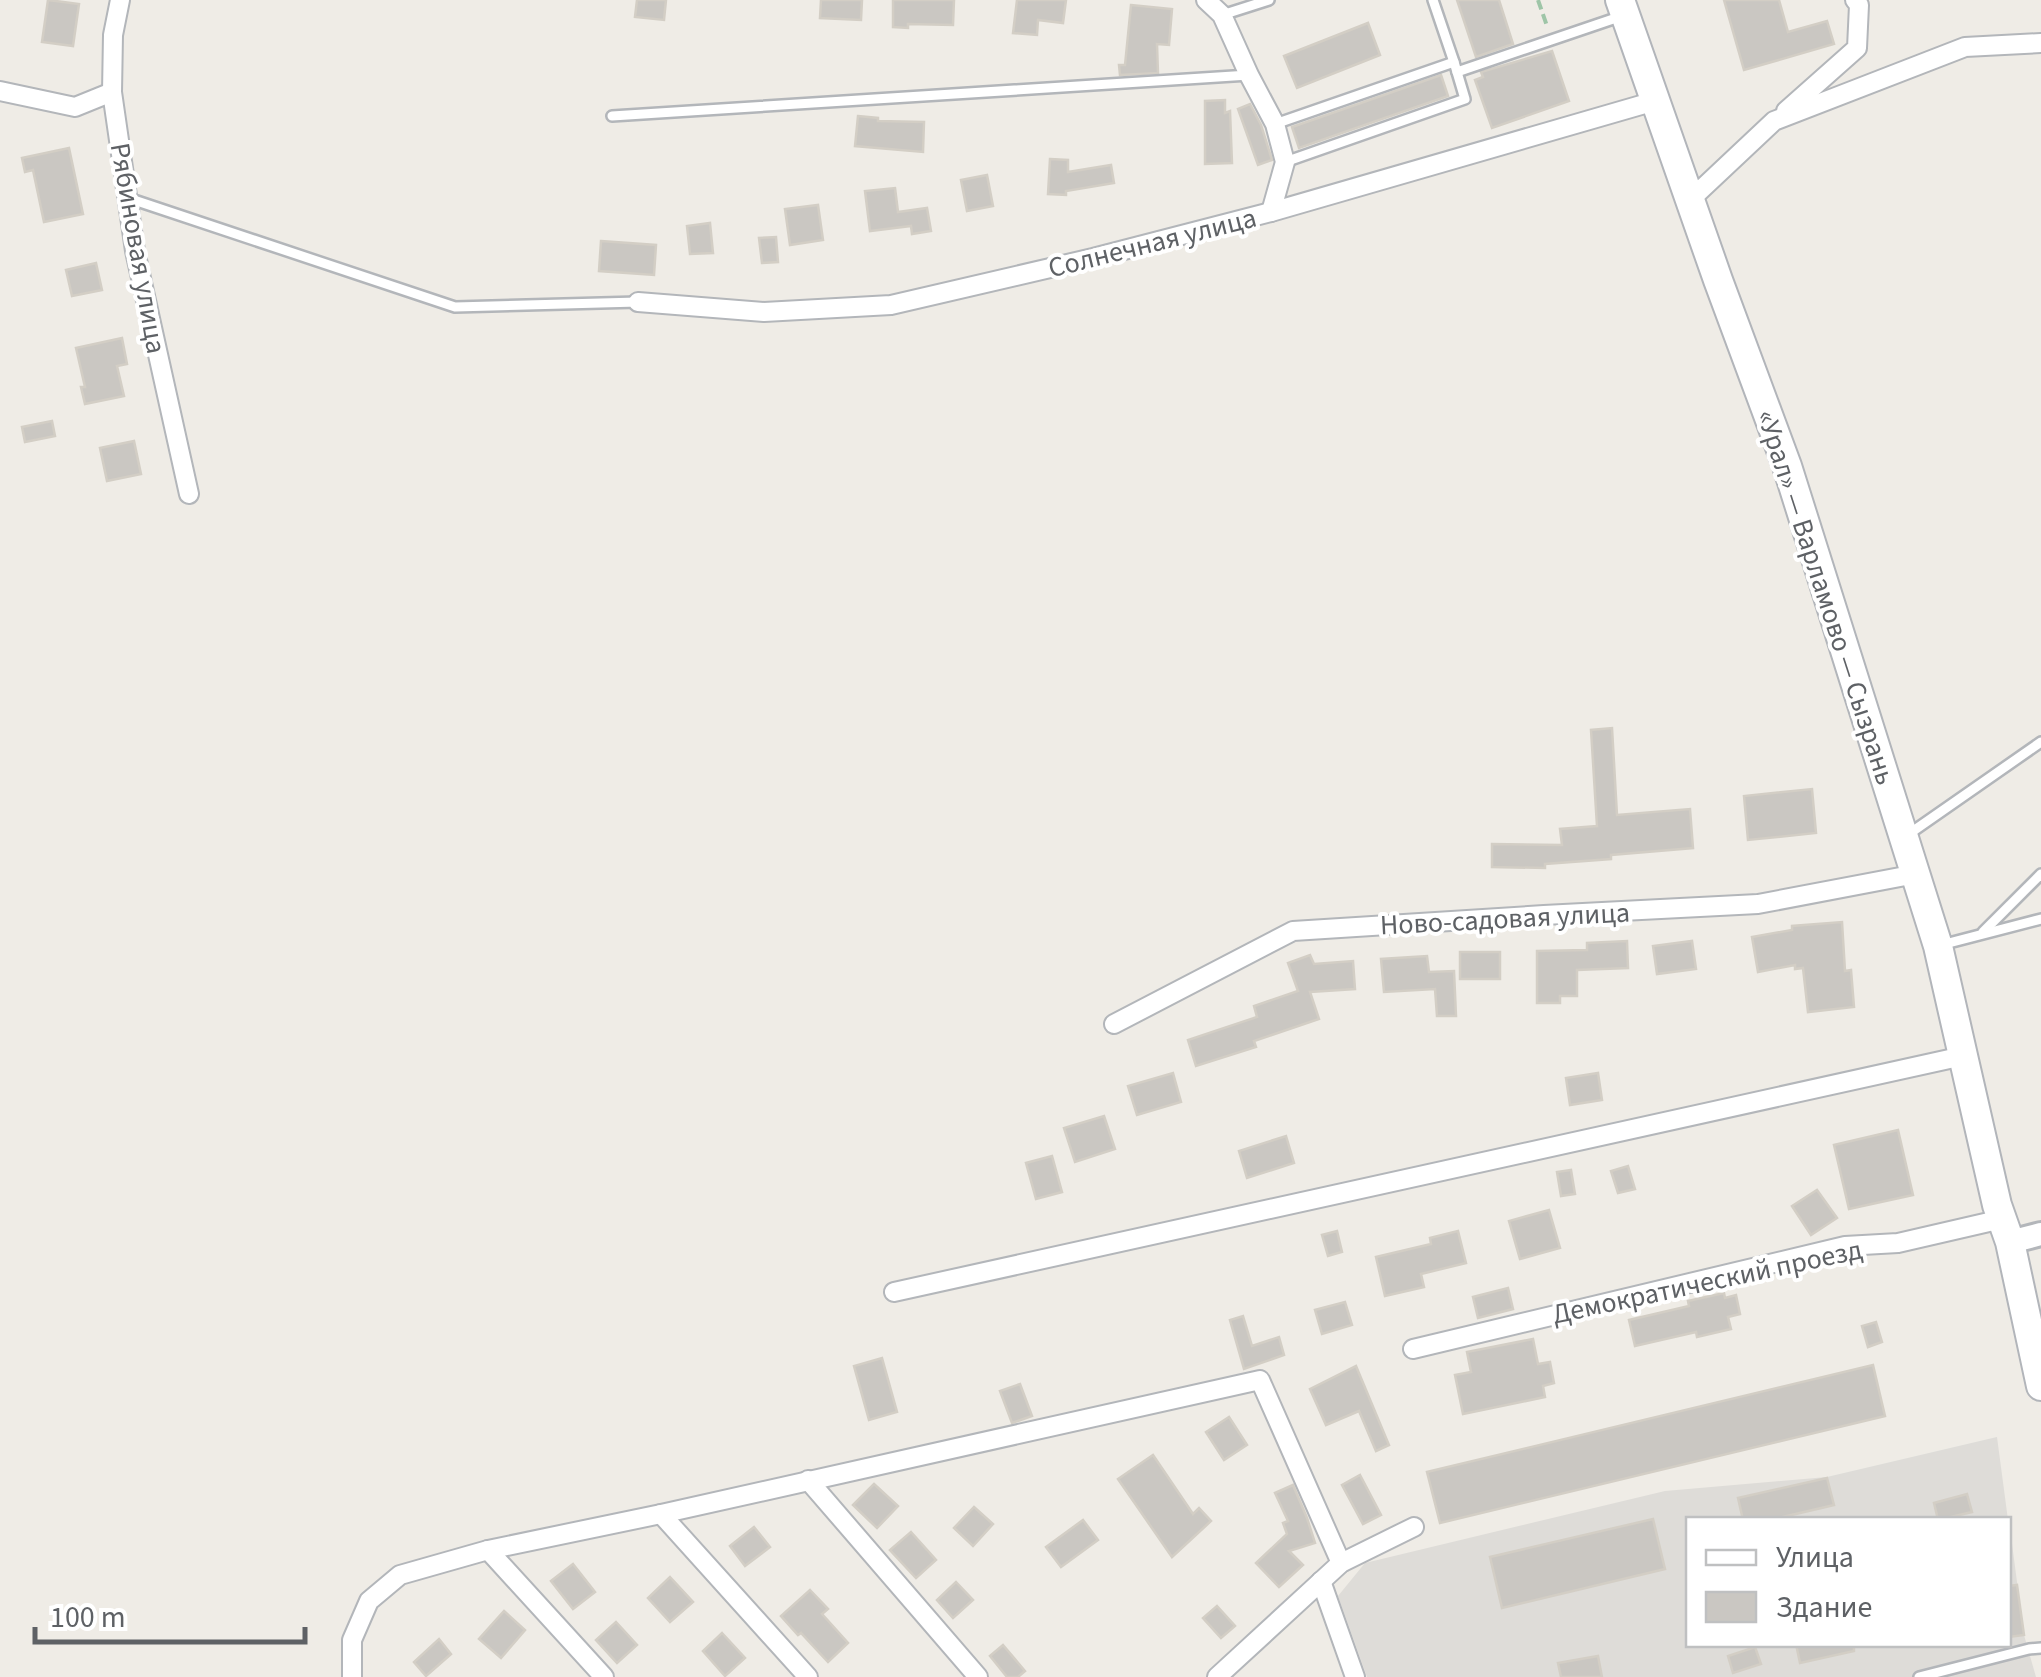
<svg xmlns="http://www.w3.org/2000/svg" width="2041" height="1677" viewBox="0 0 2041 1677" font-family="'Source Sans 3',sans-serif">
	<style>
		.industrial { fill: #dedcd8 }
		.building { fill: #cac7c2; stroke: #d3cec5; stroke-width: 2.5 }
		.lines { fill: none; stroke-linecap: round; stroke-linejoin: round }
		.service-casing { stroke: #b3b6ba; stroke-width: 14 }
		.minor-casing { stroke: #b3b6ba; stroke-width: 22 }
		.tertiary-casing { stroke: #b3b6ba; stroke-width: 28 }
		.secondary-casing { stroke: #b2b5ba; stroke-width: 32 }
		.path { stroke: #9ec5a7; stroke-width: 4; stroke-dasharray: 10 5; stroke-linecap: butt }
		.service { stroke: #fff; stroke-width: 9 }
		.minor { stroke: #fff; stroke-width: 18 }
		.tertiary { stroke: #fff; stroke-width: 22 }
		.secondary { stroke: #fff; stroke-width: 28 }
		.labels { text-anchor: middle; stroke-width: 8; stroke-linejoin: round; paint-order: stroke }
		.street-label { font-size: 28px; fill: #5e6165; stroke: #fff }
	</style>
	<rect width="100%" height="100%" fill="#efece6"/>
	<path class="industrial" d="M1997,1437L2008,1520H1688V1644H2008L2009,1521L2024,1635L2036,1677H1367L1338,1596L1365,1563L1665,1491L1827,1477Z"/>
	<g class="building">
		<path d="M48,0L79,4L73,46L42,42Z"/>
		<path d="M637,0H666L664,20L635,17Z"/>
		<path d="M821,0H862L861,20L820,18Z"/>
		<path d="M893,0H954L953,25L908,24V28L893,27Z"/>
		<path d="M1017,0H1066L1063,23L1038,20L1037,35L1013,33Z"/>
		<path d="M1457,0H1499L1513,44L1476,57Z"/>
		<path d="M1724,0H1779L1788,32L1827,21L1834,44L1744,70Z"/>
		<path d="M1131,5L1172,9L1169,45L1157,44L1158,73L1120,75L1119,65H1125Z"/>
		<path d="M1368,23L1380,55L1297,88L1284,56Z"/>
		<path d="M1552,51L1569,101L1492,128L1475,80L1483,77L1481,72Z"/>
		<path d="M1441,75L1448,96L1299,148L1292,127Z"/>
		<path d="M1225,100V113L1230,111L1232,163L1205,164V101Z"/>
		<path d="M1250,104L1261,125L1272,160L1258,165L1238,109Z"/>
		<path d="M858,116L878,118V121L924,122L923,152L855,146Z"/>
		<path d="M69,148L83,214L44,222L33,170L25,172L22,158Z"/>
		<path d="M1050,159L1068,160V172L1111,165L1114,183L1066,191V195L1048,194Z"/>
		<path d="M987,175L993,206L967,211L961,180Z"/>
		<path d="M895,188L898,212L927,208L931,231L912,234L911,226L870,231L865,191Z"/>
		<path d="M818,205L823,240L790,245L785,209Z"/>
		<path d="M710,223L713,253L690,254L687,226Z"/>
		<path d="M776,237L778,262L762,263L759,238Z"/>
		<path d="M601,241L656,245L654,275L599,271Z"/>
		<path d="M96,263L102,290L72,296L66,270Z"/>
		<path d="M122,338L127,364L117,366L124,396L85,404L81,387H85L76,348Z"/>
		<path d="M52,421L55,436L25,442L22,427Z"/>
		<path d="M134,441L141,474L107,481L100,448Z"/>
		<path d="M1612,728L1617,815L1690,809L1693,848L1611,855V859L1545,864V868L1492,867V844L1562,845L1560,829L1597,826L1591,730Z"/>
		<path d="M1812,789L1816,833L1748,840L1744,796Z"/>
		<path d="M1842,922L1845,971L1851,970L1854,1007L1808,1012L1803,968L1795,969V965L1758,972L1752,937L1792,930V926Z"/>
		<path d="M1627,941L1628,968L1577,970V996H1560V1003H1537V951L1587,950V943Z"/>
		<path d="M1692,941L1696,969L1657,974L1653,946Z"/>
		<rect x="1460" y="952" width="40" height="27"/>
		<path d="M1310,955L1314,964L1353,961L1355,989L1310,992L1319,1019L1254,1041L1256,1047L1196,1066L1188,1040L1257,1017L1254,1006L1298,991L1288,963Z"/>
		<path d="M1427,956L1429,972L1454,971L1456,1016H1437L1435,989L1384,992L1381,959Z"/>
		<path d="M1173,1073L1181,1102L1137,1115L1128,1086Z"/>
		<path d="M1598,1073L1602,1100L1570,1105L1566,1078Z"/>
		<path d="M1104,1116L1115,1149L1075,1162L1064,1128Z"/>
		<path d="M1898,1130L1913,1195L1849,1209L1834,1145Z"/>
		<path d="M1286,1136L1294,1163L1247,1178L1239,1151Z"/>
		<path d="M1052,1156L1062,1192L1036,1199L1026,1163Z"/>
		<path d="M1628,1166L1635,1189L1618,1193L1611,1171Z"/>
		<path d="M1571,1170L1575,1194L1561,1196L1557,1172Z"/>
		<path d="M1817,1190L1837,1218L1811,1235L1792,1206Z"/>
		<path d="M1549,1210L1560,1248L1520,1259L1509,1221Z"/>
		<path d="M1337,1231L1342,1252L1328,1256L1322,1235Z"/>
		<path d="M1458,1231L1466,1263L1421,1274L1424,1287L1385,1296L1376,1257L1431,1244L1430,1238Z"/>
		<path d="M1508,1288L1513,1309L1478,1318L1473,1297Z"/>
		<path d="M1724,1293L1725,1298L1736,1295L1740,1314L1728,1317L1731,1329L1697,1337L1696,1332L1635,1346L1629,1320L1689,1306L1688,1301Z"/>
		<path d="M1345,1302L1352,1325L1322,1334L1315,1310Z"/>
		<path d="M1243,1316L1252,1346L1279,1337L1284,1355L1244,1369L1230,1320Z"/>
		<path d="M1876,1322L1882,1342L1868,1347L1862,1326Z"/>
		<path d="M1533,1339L1538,1364L1550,1362L1554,1383L1543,1386L1545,1397L1463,1414L1455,1375L1471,1372L1467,1352Z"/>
		<path d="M882,1358L897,1412L869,1420L854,1366Z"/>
		<path d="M1873,1365L1885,1416L1440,1523L1427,1472Z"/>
		<path d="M1356,1366L1389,1445L1376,1451L1359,1411L1326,1425L1310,1389Z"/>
		<path d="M1020,1384L1032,1416L1012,1423L1000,1391Z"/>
		<path d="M1229,1417L1247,1445L1224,1460L1206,1432Z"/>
		<path d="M1153,1455L1193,1514L1199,1508L1211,1521L1172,1557L1118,1479Z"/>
		<path d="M1360,1475L1381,1515L1363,1524L1342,1485Z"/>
		<path d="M1827,1478L1834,1505L1770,1520H1743L1738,1498Z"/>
		<path d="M874,1484L898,1506L877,1528L853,1505Z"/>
		<path d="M1293,1485L1307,1518L1315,1543L1289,1551L1303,1565L1279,1587L1256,1563L1287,1534L1283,1523L1288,1521L1275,1493Z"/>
		<path d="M1967,1494L1972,1512L1938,1520L1934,1503Z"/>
		<path d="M974,1507L993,1524L973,1546L954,1528Z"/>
		<path d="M1653,1519L1665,1569L1502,1608L1490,1557Z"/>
		<path d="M1083,1520L1098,1540L1061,1567L1046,1547Z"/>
		<path d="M754,1527L770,1547L745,1566L730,1546Z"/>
		<path d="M911,1532L936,1560L916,1578L890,1550Z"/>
		<path d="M573,1564L595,1592L573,1609L551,1581Z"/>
		<path d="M670,1577L693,1602L670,1622L648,1598Z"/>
		<path d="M956,1582L973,1600L953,1618L937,1600Z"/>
		<path d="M2017,1585L2024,1635L2008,1637V1586Z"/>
		<path d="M810,1590L828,1609L822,1614L848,1643L828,1662L801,1633L798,1635L781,1616Z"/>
		<path d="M1217,1606L1235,1626L1221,1638L1203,1618Z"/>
		<path d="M504,1611L525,1630L501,1658L479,1639Z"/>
		<path d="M616,1622L637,1645L617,1663L596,1640Z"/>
		<path d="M722,1633L745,1658L725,1676L703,1651Z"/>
		<path d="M439,1639L451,1654L426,1676L414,1662Z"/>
		<path d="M1796,1644H1854V1651L1800,1663Z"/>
		<path d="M1003,1645L1025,1671L1018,1677H1007L990,1656Z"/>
		<path d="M1755,1647L1761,1664L1733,1673L1728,1656Z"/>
		<path d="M1598,1656L1602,1677H1561L1558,1663Z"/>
	</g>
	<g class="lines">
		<g class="service-casing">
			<g id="service">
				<path d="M1222,15L1269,0"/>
				<path d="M1457,72L1622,16"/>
				<path d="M612,116L1249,75"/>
				<path d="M1275,124L1454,62L1433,0"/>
				<path d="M1285,162L1465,99L1454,62"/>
				<path d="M128,198L455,307L638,302"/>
				<path d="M1906,836L2041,742"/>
				<path d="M1983,932L2041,874"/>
				<path d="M1941,945L2041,919"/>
				<path d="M1919,1677L2029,1649L2041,1648"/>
			</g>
		</g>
		<g class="minor-casing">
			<g id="minor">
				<path d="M120,0L113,35L112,92L135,251L189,494"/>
				<path d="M1206,0L1222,15L1249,75L1275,124L1285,162L1271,212"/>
				<path d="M0,91L75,107L112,92"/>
				<path d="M1786,111L1857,48L1859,5L1855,0"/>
				<path d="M1690,200L1774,121L1965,47L2041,43"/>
				<path d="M638,302L764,312L891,305L1093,258L1271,212L1655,101"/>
				<path d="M1114,1024L1293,931L1544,915L1758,904L1916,874"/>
				<path d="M894,1292L1963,1056"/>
				<path d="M1413,1349L1845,1246L1898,1243L2002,1219"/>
				<path d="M808,1480L978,1677"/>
				<path d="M661,1514L808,1677"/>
				<path d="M488,1550L604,1677"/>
				<path d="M1321,1581L1355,1677"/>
				<path d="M352,1677V1640L369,1601L400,1575L488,1550L661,1514L1260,1380L1341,1563"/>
				<path d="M1217,1677L1341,1563L1414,1527"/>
			</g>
		</g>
		<g class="tertiary-casing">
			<path id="tertiary" d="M2010,1242L2041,1234"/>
		</g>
		<g class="secondary-casing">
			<path id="secondary" d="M1620,0L1718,280L1787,466L1938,946L1997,1205L2010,1242L2041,1386"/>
		</g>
		<path class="path" d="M1538,0L1547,26"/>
		<use href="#service" class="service"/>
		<use href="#minor" class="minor"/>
		<use href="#tertiary" class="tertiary"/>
		<use href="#secondary" class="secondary"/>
	</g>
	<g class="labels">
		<g class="street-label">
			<text transform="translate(1152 242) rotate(-14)" y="10">Солнечная улица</text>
			<text transform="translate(139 248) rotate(80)" y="10">Рябиновая улица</text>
			<text transform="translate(1827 597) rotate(72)" y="10">«Урал» — Варламово — Сызрань</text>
			<text transform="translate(1505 918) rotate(-3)" y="10">Ново-садовая улица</text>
			<text transform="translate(1707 1281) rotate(-12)" y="10">Демократический проезд</text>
		</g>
	</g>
	<rect x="1686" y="1517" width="325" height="130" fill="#ffffff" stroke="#bfc0c1" stroke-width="2.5"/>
	<rect x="1706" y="1550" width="50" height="15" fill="#ffffff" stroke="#bfc0c1" stroke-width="2.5"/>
	<text x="1776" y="1567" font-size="30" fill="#5e6165">Улица</text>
	<rect x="1706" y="1592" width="50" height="30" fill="#cac7c2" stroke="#bfc0c1" stroke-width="2.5"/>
	<text x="1776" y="1617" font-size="30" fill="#5e6165">Здание</text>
	<path d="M35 1627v15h270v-15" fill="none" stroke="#5e6165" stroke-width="5"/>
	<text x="50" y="1627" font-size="30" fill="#5e6165" stroke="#ffffff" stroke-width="8" paint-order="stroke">100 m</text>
</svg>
